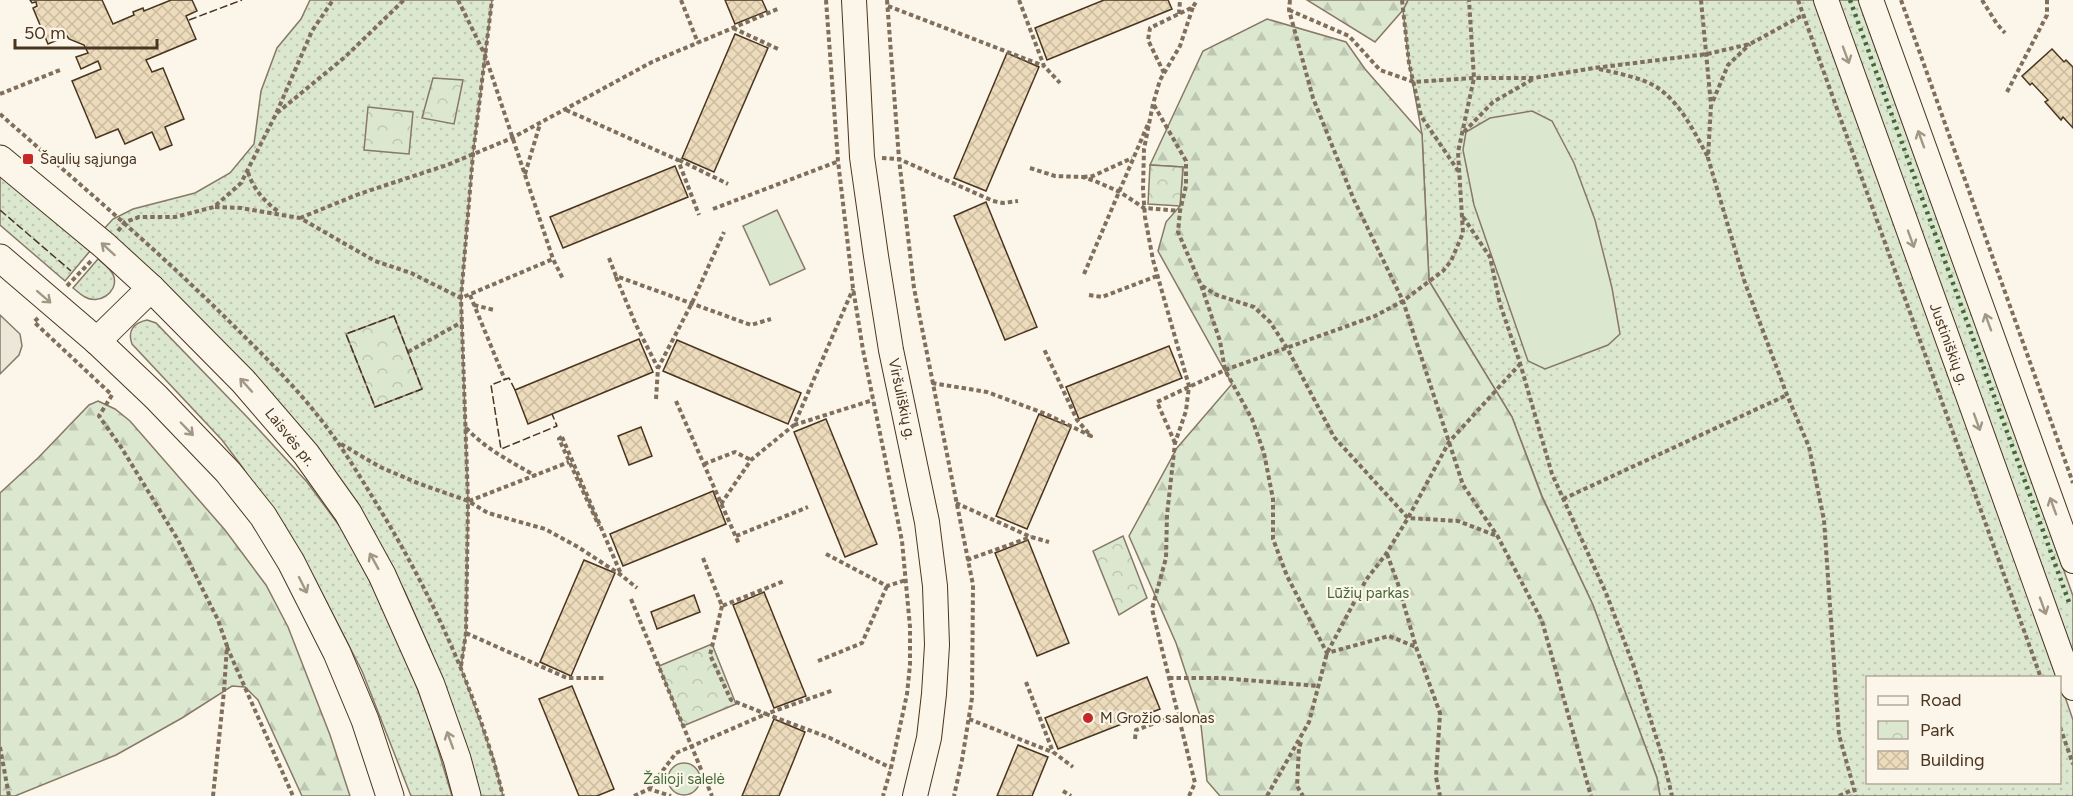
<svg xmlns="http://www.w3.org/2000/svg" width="2073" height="796" viewBox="0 0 2073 796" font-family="Figtree,sans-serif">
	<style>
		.grass { fill: url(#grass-dots); stroke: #887966; stroke-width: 1.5 }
		.forest { fill: url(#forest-firs); stroke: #887966; stroke-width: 1.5 }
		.park { fill: url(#park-crowns); stroke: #887966; stroke-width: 1.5 }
		.garden { fill: #dce7d0; stroke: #887966; stroke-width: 1.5 }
		.parking { fill: #ede7d9; stroke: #887966; stroke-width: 1.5 }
		.building { fill: url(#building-cross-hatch); stroke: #4a3520; stroke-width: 1.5 }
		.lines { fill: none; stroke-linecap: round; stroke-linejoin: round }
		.secondary-casing { stroke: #4a3520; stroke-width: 26 }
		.primary-casing { stroke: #4a3520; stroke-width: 29 }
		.path { stroke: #7f6f5c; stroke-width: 4; stroke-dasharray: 4.5 3; stroke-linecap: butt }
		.secondary { stroke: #fbf6e9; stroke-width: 24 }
		.primary { stroke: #fbf6e9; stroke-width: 27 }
		.hedge { stroke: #436837; stroke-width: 4.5; stroke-dasharray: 3 4.5; stroke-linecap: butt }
		.fence { stroke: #4a3520; stroke-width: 1.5; stroke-dasharray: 8 3; stroke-linecap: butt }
		.oneway { stroke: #a29684 }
		.poi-dot { fill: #c62828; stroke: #fbf6e9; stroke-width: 2 }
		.labels { text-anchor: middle; stroke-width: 4.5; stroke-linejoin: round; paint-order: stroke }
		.poi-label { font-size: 15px; fill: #4a3520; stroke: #fbf6e9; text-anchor: start }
		.street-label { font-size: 15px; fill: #4a3520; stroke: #fbf6e9 }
		.park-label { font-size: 15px; fill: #436837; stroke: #fbf6e9 }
	</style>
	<defs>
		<pattern id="grass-dots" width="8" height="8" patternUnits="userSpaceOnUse" patternTransform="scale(1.5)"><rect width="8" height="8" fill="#dce7d0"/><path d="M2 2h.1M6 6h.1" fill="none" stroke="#bec7b2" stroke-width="1.8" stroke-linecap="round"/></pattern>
		<pattern id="forest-firs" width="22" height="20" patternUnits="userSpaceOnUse" patternTransform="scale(1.5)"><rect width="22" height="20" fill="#dce7d0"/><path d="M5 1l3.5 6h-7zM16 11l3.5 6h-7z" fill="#bec7b2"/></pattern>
		<pattern id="park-crowns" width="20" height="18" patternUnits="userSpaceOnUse" patternTransform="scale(1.5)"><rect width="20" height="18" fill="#dce7d0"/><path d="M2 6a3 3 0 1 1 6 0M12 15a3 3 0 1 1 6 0" fill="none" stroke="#bec7b2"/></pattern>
		<pattern id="building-cross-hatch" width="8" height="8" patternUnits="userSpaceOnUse" patternTransform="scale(1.5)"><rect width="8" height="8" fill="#ecdcbc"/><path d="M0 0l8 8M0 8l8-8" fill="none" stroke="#ccbda1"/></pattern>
	</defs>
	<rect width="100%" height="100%" fill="#fbf6e9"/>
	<g class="grass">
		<path d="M310,0H492L473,154L461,298L468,501L466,633L461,668L494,760L503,796H480L446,691L430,649L405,592L371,532L102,231L113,219L133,209L195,193L230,173L254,144L261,91L277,48L301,19Z"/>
		<path d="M1408,0H1815L2058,677L1868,678V782H2060V682L2073,720V796H1660L1657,778L1593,605L1542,496L1512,417L1429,281L1422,134L1409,63L1403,10Z"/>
		<path d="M1838,0H1860L2073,596V653Z"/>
		<path d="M0,175L90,251L65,281L0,225Z"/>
		<path d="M98,259C104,264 112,269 114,277C118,293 98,305 85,297C81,295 77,291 73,288Z"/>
		<path d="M147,320L156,323L249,419L307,482L344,532L378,597L407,660L431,726L452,796H411L362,671L313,576L243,468L222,440L132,344C127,330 134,323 147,320Z"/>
	</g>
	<g class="forest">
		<path d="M1307,0H1408L1403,10L1375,42Z"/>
		<path d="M1267,19L1346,42L1365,69L1422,134L1429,281L1512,417L1542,497L1593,605L1657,778L1660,796H1220L1207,781L1200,716L1176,643L1129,536L1177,448L1232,384L1158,251L1166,222L1180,206L1183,167L1150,165L1203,51Z"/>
		<path d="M98,401L115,409L130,421L225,530L266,585L288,627L330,735L350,796H302L258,700L245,687L232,686L182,718L116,755L15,796H0V493L38,458L89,405Z"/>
	</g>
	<g class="park">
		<path d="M433,78L463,80L454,124L422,118Z"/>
		<path d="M368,107L413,112L409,154L364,150Z"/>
		<path d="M1150,165L1183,167L1180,206L1148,204Z"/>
		<path d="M394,316L422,389L375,407L346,334Z"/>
		<path d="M1123,536L1147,598L1119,615L1093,551Z"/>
		<path d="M712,644L736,704L683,726L659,666Z"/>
	</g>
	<g class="garden">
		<path d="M1532,111L1552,121L1574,163L1595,220L1612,288L1620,334L1608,345L1545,369L1528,361L1474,205L1463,150L1466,132L1490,118Z"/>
		<path d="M777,210L805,269L770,285L743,226Z"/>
		<circle cx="684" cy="779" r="16"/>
	</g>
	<path class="parking" d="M0,315L20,334L22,346L19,355L0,374Z"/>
	<g class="building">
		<path d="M30,0H102L113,24L134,15L133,12L143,8L144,11L171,0H192L197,11L186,16L196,39L146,60L152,72L163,68L184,119L165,127L172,145L160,150L152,132L125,144L118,129L96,138L72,81L101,69L98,61L81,69L76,57L88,53L84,45L69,39L67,36L48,44L33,8L37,6L36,2L32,3Z"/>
		<path d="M725,0H762L767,11L735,24Z"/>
		<path d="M1104,0H1168L1172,9L1047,60L1035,28Z"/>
		<path d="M735,34L768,48L714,172L682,158Z"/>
		<path d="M2052,49L2064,62L2066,60L2073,67V128L2063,117L2061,120L2045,102L2048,100L2032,83L2030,85L2022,76Z"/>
		<path d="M1007,53L1039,67L986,191L954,178Z"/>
		<path d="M675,166L688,197L563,248L550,217Z"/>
		<path d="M986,202L1037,327L1005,340L954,216Z"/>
		<path d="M639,339L653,372L528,424L515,390Z"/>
		<path d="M677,340L801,393L788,424L663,371Z"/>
		<path d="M1169,346L1182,378L1079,419L1066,387Z"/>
		<path d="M1039,414L1071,427L1027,529L996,516Z"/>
		<path d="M826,419L877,544L845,557L794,432Z"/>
		<path d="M641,427L652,456L629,465L618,436Z"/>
		<path d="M713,491L726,524L623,566L610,534Z"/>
		<path d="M1028,540L1069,643L1037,656L995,553Z"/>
		<path d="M584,560L615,573L571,676L540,662Z"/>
		<path d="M764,592L806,696L774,708L733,605Z"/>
		<path d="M694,595L700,612L657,629L651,612Z"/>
		<path d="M1147,677L1160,709L1058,749L1045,718Z"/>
		<path d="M572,686L614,789L597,796H579L539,699Z"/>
		<path d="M774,719L805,732L793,762L779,796H742Z"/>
		<path d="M1018,745L1048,757L1032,796H997Z"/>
	</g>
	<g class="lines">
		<g class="secondary-casing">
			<g id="secondary">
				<path d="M854,0L862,157L876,256L891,350L927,522L935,586L937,645L934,694L929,738L915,796"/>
				<path d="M1826,0L2073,688"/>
				<path d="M1871,0L2073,561"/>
			</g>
		</g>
		<g class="primary-casing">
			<g id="primary">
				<path d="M0,159L105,246L151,288L243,381L306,454L348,513L382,575L431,685L457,759L467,796"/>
				<path d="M0,258L97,341L156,397L228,472L263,516L291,562L337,653L365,720L390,796"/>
				<path d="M97,341L151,288"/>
			</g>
		</g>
		<g class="path">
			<path d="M458,0L485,55L553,259L563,279"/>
			<path d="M681,0L698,43"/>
			<path d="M826,0L838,161L853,288L863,350L902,541L910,627V665L907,694L891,768L883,796"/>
			<path d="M887,0L899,159L914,288L973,585L972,698L962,760L954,796"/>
			<path d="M1019,0L1044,66L1060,83"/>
			<path d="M1290,0L1289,10L1313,98L1354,200L1403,301L1463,485L1498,537L1542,621L1591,796"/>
			<path d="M1402,0L1409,63L1421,116L1459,172"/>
			<path d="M1701,0L1711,105L1708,158L1745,283L1787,395L1809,447L1824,520L1839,735L1856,796"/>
			<path d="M1798,0L2041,678"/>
			<path d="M1901,0L2073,483"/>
			<path d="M1982,0L1997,24L2005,33"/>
			<path d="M888,6L1044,66"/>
			<path d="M1289,10L1349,36L1380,70L1414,82L1474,78H1534L1594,68L1707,54L1750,44L1803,15"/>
			<path d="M1179,14L1180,0"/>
			<path d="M733,28L778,49"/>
			<path d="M1599,69C1616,73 1644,78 1658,88C1682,105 1694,132 1708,157"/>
			<path d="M1164,73L1148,40L1150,28L1193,7L1197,0"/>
			<path d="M2007,92L2047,15V0"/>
			<path d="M0,94L60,70"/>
			<path d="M1713,101L1728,65L1750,44"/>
			<path d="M1154,105L1186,161V186L1180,211L1178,232L1201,285L1220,341L1225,370L1252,419L1264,453L1273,499V539L1287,576L1327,653L1389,636L1416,647"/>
			<path d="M566,110L678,160L699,215"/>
			<path d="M277,113L345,57L404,0"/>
			<path d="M0,114C79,184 160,252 235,327C263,355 293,384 318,416C339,442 356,470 373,498C430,590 477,691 503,796"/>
			<path d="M1464,132L1493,102L1533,79"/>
			<path d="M882,158L899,159L993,201L1003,203L1018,201"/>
			<path d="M679,160L728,184"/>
			<path d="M1030,168L1055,176L1083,177L1095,181L1120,192L1144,208L1180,211"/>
			<path d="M248,172C253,189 265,202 279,212"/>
			<path d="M525,174L540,124"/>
			<path d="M1083,177L1093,176L1132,158"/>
			<path d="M215,207L241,208L300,218L375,261L411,273L461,298L553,259"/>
			<path d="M713,209L839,161"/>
			<path d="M1463,217L1490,257L1500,304L1520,363L1552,474L1606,593L1634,667L1664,762L1672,796"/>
			<path d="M300,218L359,194L447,165L512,138L652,62L780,8"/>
			<path d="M118,231L125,222L139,217H175L214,207L241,183L276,114L312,31L333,0"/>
			<path d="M609,258L616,276L751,325L771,319"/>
			<path d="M1084,274L1148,124"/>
			<path d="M616,277L636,325L658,368"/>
			<path d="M67,286L91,261"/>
			<path d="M1202,286L1217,295L1254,307L1270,322L1287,348L1334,437L1408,518L1458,521L1497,536"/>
			<path d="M470,295L505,380"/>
			<path d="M1089,295L1102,297L1157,276"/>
			<path d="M474,305L494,310"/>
			<path d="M38,318L34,322L112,395L99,416L121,447L178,540L218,620L227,646L224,691L213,796"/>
			<path d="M408,352L462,322"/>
			<path d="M932,383L987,392L1046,414L1091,436L1077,420L1044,349"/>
			<path d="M656,399L658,368L692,303L724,232"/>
			<path d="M676,401L739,544"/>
			<path d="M794,425L873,400"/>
			<path d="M466,428C486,449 511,462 536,476"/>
			<path d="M562,437L621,574"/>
			<path d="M562,437L559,439L599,526"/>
			<path d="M1175,443L1157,402L1225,370L1375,316L1403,301L1443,271L1451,261L1463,233L1458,152L1474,78L1469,0"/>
			<path d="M341,444L380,467L420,484L468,501L488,513L545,529L578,547L621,575L637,588"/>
			<path d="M704,464L735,452L751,460"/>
			<path d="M1563,499L1787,395"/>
			<path d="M469,501L569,462"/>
			<path d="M956,503L1031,537L1049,542"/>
			<path d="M721,504L751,460L794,425L853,289"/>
			<path d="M736,536L808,507"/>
			<path d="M826,554L887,586L906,580"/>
			<path d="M1387,554L1398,584L1416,647L1440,713L1436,777L1440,796"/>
			<path d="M703,558L722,606L784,581"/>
			<path d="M967,560L1031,537"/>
			<path d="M631,599L712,796"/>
			<path d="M722,606L710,655L731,700L766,714L834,690"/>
			<path d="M466,633L567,678H606"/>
			<path d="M227,647L293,796"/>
			<path d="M818,661L862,643L887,586"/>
			<path d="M461,666L466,633L468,501L461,298L473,154L492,0"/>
			<path d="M1169,678H1221L1318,686"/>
			<path d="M1026,682L1053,752L1073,767"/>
			<path d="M969,719L1052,752"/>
			<path d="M2060,727L2073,764"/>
			<path d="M1135,739L1136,730L1178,715"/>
			<path d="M1301,742L1299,748L1297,786L1303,796"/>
			<path d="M0,747L9,796"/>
			<path d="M649,789L676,753L766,714L830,738L891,768"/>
			<path d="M1063,791L1071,796"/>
			<path d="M634,796L649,789L671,796"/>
			<path d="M1189,796L1195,783L1152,609L1166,558L1167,515L1175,443L1186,411L1189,386L1153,260L1145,217L1143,189L1144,149L1153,104L1160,80L1180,46L1193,7"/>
			<path d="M1267,796L1309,722L1327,653L1366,580L1386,554L1408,518L1449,442L1520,364"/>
			<path d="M1839,796L1854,789"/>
		</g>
		<use href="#secondary" class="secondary"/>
		<use href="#primary" class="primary"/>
		<path class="hedge" d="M1850,0L2070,605"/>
		<g class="fence">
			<path d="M189,20L242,0"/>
			<path d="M0,210L71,271"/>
			<path d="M394,316L422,389L375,407L346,334Z"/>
			<path d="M515,390L509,378L491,385L501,449L557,426L552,414"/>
		</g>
	</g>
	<defs><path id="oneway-shaft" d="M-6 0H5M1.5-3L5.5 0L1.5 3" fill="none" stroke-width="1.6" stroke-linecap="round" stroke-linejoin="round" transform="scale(1.5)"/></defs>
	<g class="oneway">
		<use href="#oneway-shaft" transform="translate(1846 55) rotate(70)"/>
		<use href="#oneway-shaft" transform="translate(1921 139) rotate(-110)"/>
		<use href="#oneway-shaft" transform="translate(1911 239) rotate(70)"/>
		<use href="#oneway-shaft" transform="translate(108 249) rotate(-138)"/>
		<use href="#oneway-shaft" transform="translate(44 297) rotate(41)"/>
		<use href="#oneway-shaft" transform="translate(1988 322) rotate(-110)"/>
		<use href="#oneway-shaft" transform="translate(246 385) rotate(-132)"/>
		<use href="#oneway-shaft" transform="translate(1977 422) rotate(70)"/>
		<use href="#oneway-shaft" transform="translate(187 429) rotate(46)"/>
		<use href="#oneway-shaft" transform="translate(2053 506) rotate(-110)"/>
		<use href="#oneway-shaft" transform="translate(374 561) rotate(-119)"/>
		<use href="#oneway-shaft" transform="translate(303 585) rotate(63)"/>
		<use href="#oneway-shaft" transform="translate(2043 606) rotate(70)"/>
		<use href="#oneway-shaft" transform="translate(450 740) rotate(-110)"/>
	</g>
	<g class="poi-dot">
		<rect x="22" y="153" width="12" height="12" rx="3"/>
		<circle cx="1088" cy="718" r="6"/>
	</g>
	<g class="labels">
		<g class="poi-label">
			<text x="40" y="164">Šaulių sąjunga</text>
			<text x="1100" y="723">M Grožio salonas</text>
		</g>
		<g class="street-label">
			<text transform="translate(1949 344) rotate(70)" y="5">Justiniškių g.</text>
			<text transform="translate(902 399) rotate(78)" y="5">Viršuliškių g.</text>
			<text transform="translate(290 437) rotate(51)" y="5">Laisvės pr.</text>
		</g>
		<g class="park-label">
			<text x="1368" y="598">Lūžių parkas</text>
			<text x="684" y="784">Žalioji salelė</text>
		</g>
	</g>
	<rect x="1866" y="676" width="195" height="108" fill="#fbf6e9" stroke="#b4a999" stroke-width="1.5"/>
	<rect x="1878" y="696" width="30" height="9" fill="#fbf6e9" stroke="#b4a999" stroke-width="1.5"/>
	<text x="1920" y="706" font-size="18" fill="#4a3520">Road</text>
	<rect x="1878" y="721" width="30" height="18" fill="url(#park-crowns)" stroke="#b4a999" stroke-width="1.5"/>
	<text x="1920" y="736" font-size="18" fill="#4a3520">Park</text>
	<rect x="1878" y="751" width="30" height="18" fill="url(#building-cross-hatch)" stroke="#b4a999" stroke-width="1.5"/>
	<text x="1920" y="766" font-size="18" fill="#4a3520">Building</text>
	<path d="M15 39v9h142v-9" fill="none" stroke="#4a3520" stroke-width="3"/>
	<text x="24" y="39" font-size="18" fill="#4a3520" stroke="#fbf6e9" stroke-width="4.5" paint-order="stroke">50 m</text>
</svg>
